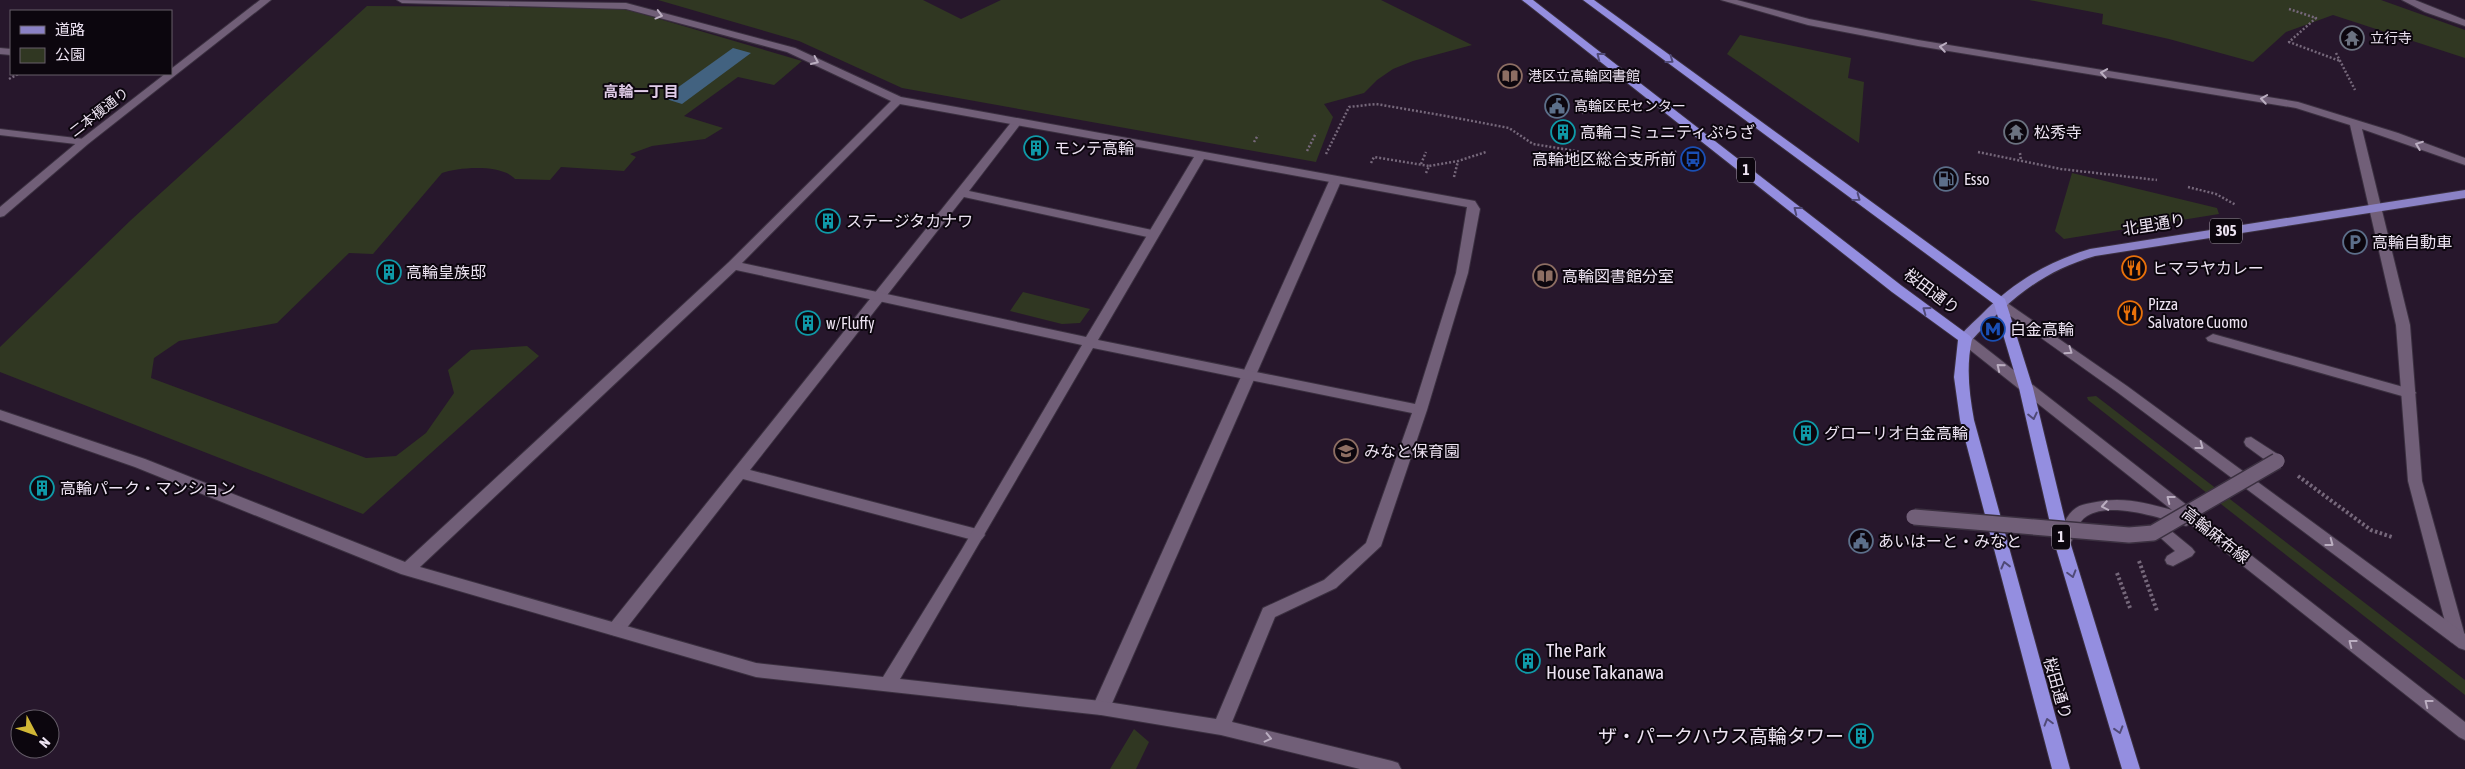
<svg xmlns="http://www.w3.org/2000/svg" width="2465" height="769" viewBox="0 0 2465 769" font-family="'Asap Condensed','Noto Sans JP',sans-serif">
	<style>
		.green { fill: #303722 }
		.water { fill: #426280 }
		.lines { fill: none; stroke-linecap: round; stroke-linejoin: round }
		.service-casing { stroke: #3b3040; stroke-width: 2 }
		.pedestrian-casing { stroke: #3b3040; stroke-width: 2 }
		.minor-casing { stroke: #3b3040; stroke-width: 2 }
		.tertiary-casing { stroke: #3b3040; stroke-width: 2 }
		.secondary-casing { stroke: #3b3040; stroke-width: 2 }
		.primary-casing { stroke: #3b3040; stroke-width: 2 }
		.trunk-casing { stroke: #3b3040; stroke-width: 2 }
		.path-far1 { stroke: #76687b; stroke-width: 2.5; stroke-dasharray: 2 2; stroke-linecap: butt }
		.path { stroke: #76687b; stroke-width: 4; stroke-dasharray: 2.5 2.5; stroke-linecap: butt }
		.service { fill: #715f78; fill-rule: evenodd }
		.pedestrian { fill: #715f78; fill-rule: evenodd }
		.minor { fill: #715f78; fill-rule: evenodd }
		.tertiary { fill: #715f78; fill-rule: evenodd }
		.secondary { fill: #715f78; fill-rule: evenodd }
		.primary { fill: #8b82c6; fill-rule: evenodd }
		.trunk { fill: #948ee0; fill-rule: evenodd }
		.pedestrian-bridge-casing { stroke: #3b3040; stroke-width: 18; stroke-linecap: butt }
		.pedestrian-bridge { stroke: #715f78; stroke-width: 15 }
		.oneway { stroke: #bbaec1 }
		.oneway2 { stroke: #504a77 }
		.labels { text-anchor: middle; stroke-width: 4; stroke-linejoin: round; paint-order: stroke }
		.far-poi-label { font-size: 14px; fill: #ede3f2; stroke: #0c060e; text-anchor: start }
		.far-street-label { font-size: 14px; fill: #ede3f2; stroke: #0c060e }
		.far-neighbourhood-label { font-size: 15px; font-weight: bold; fill: #e0cce8; stroke: #0c060e }
		.shield { fill: #0c060e; stroke: #aaa1ae; stroke-width: 1 }
		.shield-label { font-size: 15px; font-weight: bold; fill: #ede3f2 }
		.poi-label { font-size: 16px; fill: #ede3f2; stroke: #0c060e; text-anchor: start }
		.street-label { font-size: 16px; fill: #ede3f2; stroke: #0c060e }
		.near-poi-label { font-size: 19px; fill: #ede3f2; stroke: #0c060e; text-anchor: start }
	</style>
	<rect width="100%" height="100%" fill="#27172c"/>
	<g class="green">
		<path d="M658,0H923L961,19L1001,0H1381L1472,45L1413,61L1393,69L1377,80L1364,93L1324,104L1333,117L1316,162L902,88L799,41Z"/>
		<path d="M2029,0H2381L2465,30V58L2333,15L2286,32L2253,62L2169,39L2102,24L2103,14Z"/>
		<path d="M367,6L622,8L802,61L774,85L738,77L684,116L723,128L705,139L652,146L630,154L636,157L624,171L561,167L550,180L515,179C502,164 459,167 442,173L373,254L349,253L277,323L179,341L154,358L151,378L366,458L396,456L426,433L454,393L448,370L471,350L527,346L539,356L363,514L0,372V347L131,220Z"/>
		<path d="M1740,35L1851,58L1848,78L1864,82L1859,143L1727,54Z"/>
		<path d="M2072,173L2217,208L2219,214L2064,239L2055,231Z"/>
		<path d="M1023,292L1090,309L1080,323L1062,324L1010,311Z"/>
		<path d="M2096,396L2465,680V695L2088,400L2087,397Z"/>
		<path d="M1134,729L1149,742L1136,769H1110Z"/>
	</g>
	<path class="water" d="M733,48L751,53L682,104L663,98Z"/>
	<g class="lines">
		<g class="service-casing">
			<g id="service">
				<path d="M2402,0H2415L2465,20V26L2425,12Z"/>
				<path d="M0,48L11,49V55L0,54Z"/>
				<path d="M1017,119L1022,122L969,191L1152,230L1158,234L1156,237L1152,238L964,197L750,470L977,529L982,531L985,535L982,539L977,541L743,479L622,634L616,636L610,634L608,629L610,624L1013,120Z"/>
				<path d="M0,129L84,139L90,142L84,145L0,135Z"/>
				<path d="M1336,176L1342,179L1110,708L1107,713L1101,715L1095,713L1092,708L1330,179Z"/>
				<path d="M2213,334L2414,390L2416,393L2409,398L2208,341L2206,338Z"/>
			</g>
		</g>
		<g class="pedestrian-casing">
			<g id="pedestrian">
				<path d="M2251,437L2282,457L2284,461L2282,465H2272L2246,446L2244,442L2246,438Z"/>
				<path d="M2159,523L2164,525L2192,548L2195,552L2192,556L2173,566L2167,564L2165,560L2167,556L2175,551L2151,529L2154,525Z"/>
			</g>
		</g>
		<g class="minor-casing">
			<g id="minor">
				<path d="M397,0L626,3L795,48L901,97L1475,201L1480,209L1468,273L1427,410L1381,546L1336,588L1275,617L1232,722L1392,761L1398,763L1401,769H1360L1221,735L1101,715L756,677L401,574L135,467L0,420V410L145,459L405,562L729,262L891,101L787,52L626,9L402,3ZM900,104L1194,157L1086,337L742,263ZM1204,159L1467,207L1456,273L1415,404L1098,340ZM736,270L1082,345L962,549L883,677L756,663L420,567ZM1093,348L1412,413L1366,543L1324,580L1263,608L1216,719L1101,701L900,679Z"/>
				<path d="M1721,0H1737L1809,19L1918,40L2298,102L2398,133L2465,158V165L2362,129L2410,325L2422,481L2465,636L2463,642L2457,644L2451,642L2449,637L2408,481L2396,325L2350,125L2296,108L1918,46L1808,25Z"/>
			</g>
		</g>
		<g class="tertiary-casing">
			<path id="tertiary" d="M260,0H271L88,144L4,216L0,217V207L80,140L165,74H171V69Z"/>
		</g>
		<g class="secondary-casing">
			<g id="secondary">
				<path d="M2000,298L2127,386L2465,634V650L2459,648L2117,392L1995,305L1994,302Z"/>
				<path d="M1965,335L1970,336L2465,722V740L2459,737L2190,524L2186,526C2161,518 2111,501 2087,516C2078,521 2076,534 2071,542L2066,544L2061,542L2058,538C2062,527 2066,515 2076,508C2080,505 2086,504 2091,503C2120,496 2144,502 2172,510L1960,342L1958,339Z"/>
			</g>
		</g>
		<g class="primary-casing">
			<path id="primary" d="M2465,190V198L2095,256C2040,272 2008,301 1970,342L1965,343L1958,339C1964,330 1974,322 1982,314C2014,282 2047,262 2090,249Z"/>
		</g>
		<g class="trunk-casing">
			<g id="trunk">
				<path d="M1522,0H1533L1902,286L1970,336L1972,339C1966,367 1969,392 1974,420L2070,769H2052L1960,420L1954,377L1958,340L1892,292Z"/>
				<path d="M1583,0H1594L2005,299L2033,388L2071,545L2140,769H2122L2055,545L2019,388L1994,304Z"/>
			</g>
		</g>
		<g class="path-far1">
			<path d="M2289,9L2316,18L2289,42L2340,61"/>
			<path d="M2336,53L2355,90"/>
			<path d="M9,79L18,74"/>
			<path d="M1582,113L1617,103"/>
			<path d="M1254,142L1258,135"/>
			<path d="M1307,151L1316,133"/>
			<path d="M1978,152L2061,169L2157,180"/>
			<path d="M2020,153L2021,161"/>
			<path d="M1326,154L1349,107L1376,104L1446,116L1509,128L1533,144L1643,162L1678,151"/>
			<path d="M1371,163L1374,157L1429,166"/>
			<path d="M1421,164L1426,152"/>
			<path d="M1426,173L1429,166L1458,161L1486,152"/>
			<path d="M1454,177L1458,161"/>
			<path d="M2188,187L2216,194L2236,205"/>
		</g>
		<g class="path">
			<path d="M2298,476L2371,530L2392,537"/>
			<path d="M2139,561L2157,611"/>
			<path d="M2117,573L2130,608"/>
		</g>
		<use href="#service" class="service"/>
		<use href="#pedestrian" class="pedestrian"/>
		<use href="#minor" class="minor"/>
		<use href="#tertiary" class="tertiary"/>
		<use href="#secondary" class="secondary"/>
		<use href="#primary" class="primary"/>
		<use href="#trunk" class="trunk"/>
		<g class="pedestrian-bridge-casing">
			<path id="pedestrian-bridge" d="M1914,517L2129,535L2153,533L2277,461"/>
		</g>
		<use href="#pedestrian-bridge" class="pedestrian-bridge"/>
	</g>
	<defs><path id="oneway-chevron" d="M-2-3.5L2.5 0L-2 3.5" fill="none" stroke-width="1.6" stroke-linecap="round" stroke-linejoin="round" transform="scale(1.25)"/></defs>
	<g class="oneway">
		<use href="#oneway-chevron" transform="translate(659 15) rotate(15)"/>
		<use href="#oneway-chevron" transform="translate(1943 47) rotate(-171)"/>
		<use href="#oneway-chevron" transform="translate(815 61) rotate(25)"/>
		<use href="#oneway-chevron" transform="translate(2104 73) rotate(-171)"/>
		<use href="#oneway-chevron" transform="translate(2264 99) rotate(-171)"/>
		<use href="#oneway-chevron" transform="translate(2419 145) rotate(-159)"/>
		<use href="#oneway-chevron" transform="translate(2069 351) rotate(35)"/>
		<use href="#oneway-chevron" transform="translate(2000 367) rotate(-141)"/>
		<use href="#oneway-chevron" transform="translate(2200 446) rotate(37)"/>
		<use href="#oneway-chevron" transform="translate(2170 499) rotate(-142)"/>
		<use href="#oneway-chevron" transform="translate(2105 506) rotate(170)"/>
		<use href="#oneway-chevron" transform="translate(2330 543) rotate(37)"/>
		<use href="#oneway-chevron" transform="translate(2352 643) rotate(-142)"/>
		<use href="#oneway-chevron" transform="translate(2428 703) rotate(-142)"/>
		<use href="#oneway-chevron" transform="translate(1268 738) rotate(13)"/>
	</g>
	<g class="oneway2">
		<use href="#oneway-chevron" transform="translate(1600 56) rotate(-142)"/>
		<use href="#oneway-chevron" transform="translate(1670 60) rotate(36)"/>
		<use href="#oneway-chevron" transform="translate(1857 198) rotate(36)"/>
		<use href="#oneway-chevron" transform="translate(1797 210) rotate(-142)"/>
		<use href="#oneway-chevron" transform="translate(1926 310) rotate(-144)"/>
		<use href="#oneway-chevron" transform="translate(2033 416) rotate(77)"/>
		<use href="#oneway-chevron" transform="translate(2005 565) rotate(-104)"/>
		<use href="#oneway-chevron" transform="translate(2072 574) rotate(74)"/>
		<use href="#oneway-chevron" transform="translate(2048 722) rotate(-106)"/>
		<use href="#oneway-chevron" transform="translate(2119 730) rotate(73)"/>
	</g>
	<defs>
		<g id="temple-ring" transform="scale(1.25)"><circle r="9.5" fill="#0c060e" stroke="#6b7280" stroke-width="1.5"/><path d="M0-6L5-2H3V0L6.5 2.5H4V6H1.5V3h-3V6H-4V2.5H-6.5L-3 0V-2H-5Z" fill="#6b7280"/></g>
		<g id="library-ring" transform="scale(1.25)"><circle r="9.5" fill="#0c060e" stroke="#8d6e63" stroke-width="1.5"/><path d="M-6-4Q-3-5.5-.7-3.5V5Q-3 3-6 4ZM6-4Q3-5.5 .7-3.5V5Q3 3 6 4Z" fill="#8d6e63"/></g>
		<g id="civic-ring" transform="scale(1.25)"><circle r="9.5" fill="#0c060e" stroke="#5c6f8a" stroke-width="1.5"/><path d="M-.6-6.5H3V-4.5H.6V-3L4-1V1h2V6H-6V1h2V-1L-.6-3ZM-1.2 2.5V6h2.4V2.5Z" fill="#5c6f8a"/></g>
		<g id="building-ring" transform="scale(1.25)"><circle r="9.5" fill="#0c060e" stroke="#0f9aa8" stroke-width="1.5"/><path d="M-4-6H4V6H1V3H-1V6H-4ZM-2.5-4.3h1.7v1.8h-1.7ZM.8-4.3h1.7v1.8H.8ZM-2.5-1h1.7V.8h-1.7ZM.8-1h1.7V.8H.8Z" fill="#0f9aa8"/></g>
		<g id="bus-ring" transform="scale(1.25)"><circle r="9.5" fill="#0c060e" stroke="#1a4fb4" stroke-width="1.5"/><path d="M-5-6H5V4H4V6H2V4H-2V6H-4V4H-5ZM-3.5-4V0h7V-4ZM-3.5 1.2v1.5H-2V1.2ZM2 1.2v1.5H3.5V1.2Z" fill="#1a4fb4"/></g>
		<g id="fuel-ring" transform="scale(1.25)"><circle r="9.5" fill="#0c060e" stroke="#5c6f8a" stroke-width="1.5"/><path d="M-5.5-6h7V0h2V4h1.3V-2.5L3-4.5l.8-.8L6-3V5H2.5V1h-1V6h-7ZM-4.2-4.7v3.2H.2V-4.7Z" fill="#5c6f8a"/></g>
		<g id="parking-ring" transform="scale(1.25)"><circle r="9.5" fill="#0c060e" stroke="#5c6f8a" stroke-width="1.5"/><path d="M-3.5-5.5H1a3.5 3.5 0 0 1 0 7H-1V5.5H-3.5ZM-1-3.4V-.6H.8a1.4 1.4 0 0 0 0-2.8Z" fill="#5c6f8a"/></g>
		<g id="restaurant-ring" transform="scale(1.25)"><circle r="9.5" fill="#0c060e" stroke="#e8710a" stroke-width="1.5"/><path d="M-5-6h1v4h1v-4h1v4h1v-4h1v5L-1.5 .5V6h-2V.5L-5-1ZM5-6V6H3V1.5H1.5Q1.5-4 5-6Z" fill="#e8710a"/></g>
		<g id="metro-ring" transform="scale(1.25)"><circle r="9.5" fill="#0c060e" stroke="#1a4fb4" stroke-width="1.5"/><path d="M-5.5 5V-5H-3L0 0L3-5H5.5V5H3V-.5L0 4L-3-.5V5Z" fill="#1a4fb4"/></g>
		<g id="school-ring" transform="scale(1.25)"><circle r="9.5" fill="#0c060e" stroke="#8d6e63" stroke-width="1.5"/><path d="M0-5L7-2L0 1L-7-2ZM-4 1L0 2.5L4 1V4Q0 6-4 4Z" fill="#8d6e63"/></g>
	</defs>
	<g fill-rule="evenodd">
		<use href="#temple-ring" x="2352" y="38"/>
		<use href="#library-ring" x="1510" y="76"/>
		<use href="#civic-ring" x="1557" y="106"/>
		<use href="#building-ring" x="1563" y="132"/>
		<use href="#temple-ring" x="2016" y="132"/>
		<use href="#building-ring" x="1036" y="148"/>
		<use href="#bus-ring" x="1693" y="159"/>
		<use href="#fuel-ring" x="1946" y="179"/>
		<use href="#building-ring" x="828" y="221"/>
		<use href="#parking-ring" x="2355" y="242"/>
		<use href="#restaurant-ring" x="2134" y="268"/>
		<use href="#building-ring" x="389" y="272"/>
		<use href="#library-ring" x="1545" y="276"/>
		<use href="#restaurant-ring" x="2130" y="313"/>
		<use href="#building-ring" x="808" y="323"/>
		<use href="#metro-ring" x="1993" y="329"/>
		<use href="#building-ring" x="1806" y="433"/>
		<use href="#school-ring" x="1346" y="451"/>
		<use href="#building-ring" x="42" y="488"/>
		<use href="#civic-ring" x="1861" y="541"/>
		<use href="#building-ring" x="1528" y="661"/>
		<use href="#building-ring" x="1861" y="736"/>
	</g>
	<g class="labels">
		<g class="far-poi-label">
			<text x="2370" y="43">立行寺</text>
			<text x="1528" y="81">港区立高輪図書館</text>
			<text x="1574" y="111">高輪区民センター</text>
		</g>
		<g class="far-street-label">
			<text transform="translate(99 112) rotate(-38)" y="5">二本榎通り</text>
		</g>
		<g class="far-neighbourhood-label">
			<text x="641" y="97">高輪一丁目</text>
		</g>
		<g class="shield">
			<rect x="1737" y="157.5" width="18" height="25" rx="4"/>
			<rect x="2210" y="218.5" width="32" height="25" rx="4"/>
			<rect x="2052" y="524.5" width="18" height="25" rx="4"/>
		</g>
		<g class="shield-label">
			<text x="1746" y="175">1</text>
			<text x="2226" y="236">305</text>
			<text x="2061" y="542">1</text>
		</g>
		<g class="poi-label">
			<text x="1580" y="138">高輪コミュニティぷらざ</text>
			<text x="2034" y="138">松秀寺</text>
			<text x="1054" y="154">モンテ高輪</text>
			<text x="1676" y="165" text-anchor="end">高輪地区総合支所前</text>
			<text x="1964" y="185">Esso</text>
			<text x="846" y="227">ステージタカナワ</text>
			<text x="2372" y="248">高輪自動車</text>
			<text x="2152" y="274">ヒマラヤカレー</text>
			<text x="406" y="278">高輪皇族邸</text>
			<text x="1562" y="282">高輪図書館分室</text>
			<text x="2148" y="310">Pizza<tspan x="2148" dy="18">Salvatore Cuomo</tspan></text>
			<text x="826" y="329">w/Fluffy</text>
			<text x="2010" y="335">白金高輪</text>
			<text x="1824" y="439">グローリオ白金高輪</text>
			<text x="1364" y="457">みなと保育園</text>
			<text x="60" y="494">高輪パーク・マンション</text>
			<text x="1878" y="547">あいはーと・みなと</text>
		</g>
		<g class="street-label">
			<text transform="translate(2154 224) rotate(-9)" y="6">北里通り</text>
			<text transform="translate(1932 291) rotate(37)" y="6">桜田通り</text>
			<text transform="translate(2216 535) rotate(38)" y="6">高輪麻布線</text>
			<text transform="translate(2058 688) rotate(74)" y="6">桜田通り</text>
		</g>
		<g class="near-poi-label">
			<text x="1546" y="657">The Park<tspan x="1546" dy="22">House Takanawa</tspan></text>
			<text x="1844" y="743" text-anchor="end">ザ・パークハウス高輪タワー</text>
		</g>
	</g>
	<rect x="10" y="10" width="162" height="65" fill="#0c060e" stroke="#665e69"/>
	<rect x="20" y="26" width="25" height="8" fill="#8b82c6" stroke="#665e69"/>
	<text x="55" y="35" font-size="15" fill="#ede3f2">道路</text>
	<rect x="20" y="48" width="25" height="15" fill="#303722" stroke="#665e69"/>
	<text x="55" y="60" font-size="15" fill="#ede3f2">公園</text>
	<g transform="translate(35 734) rotate(131)"><circle r="24" fill="#0c060e" stroke="#665e69"/>
	<path d="M0-4L9 19L0 12L-9 19Z" fill="#d1b736"/>
	<text y="-8" font-size="14" font-weight="bold" text-anchor="middle" fill="#ede3f2">N</text>
	</g>
</svg>
